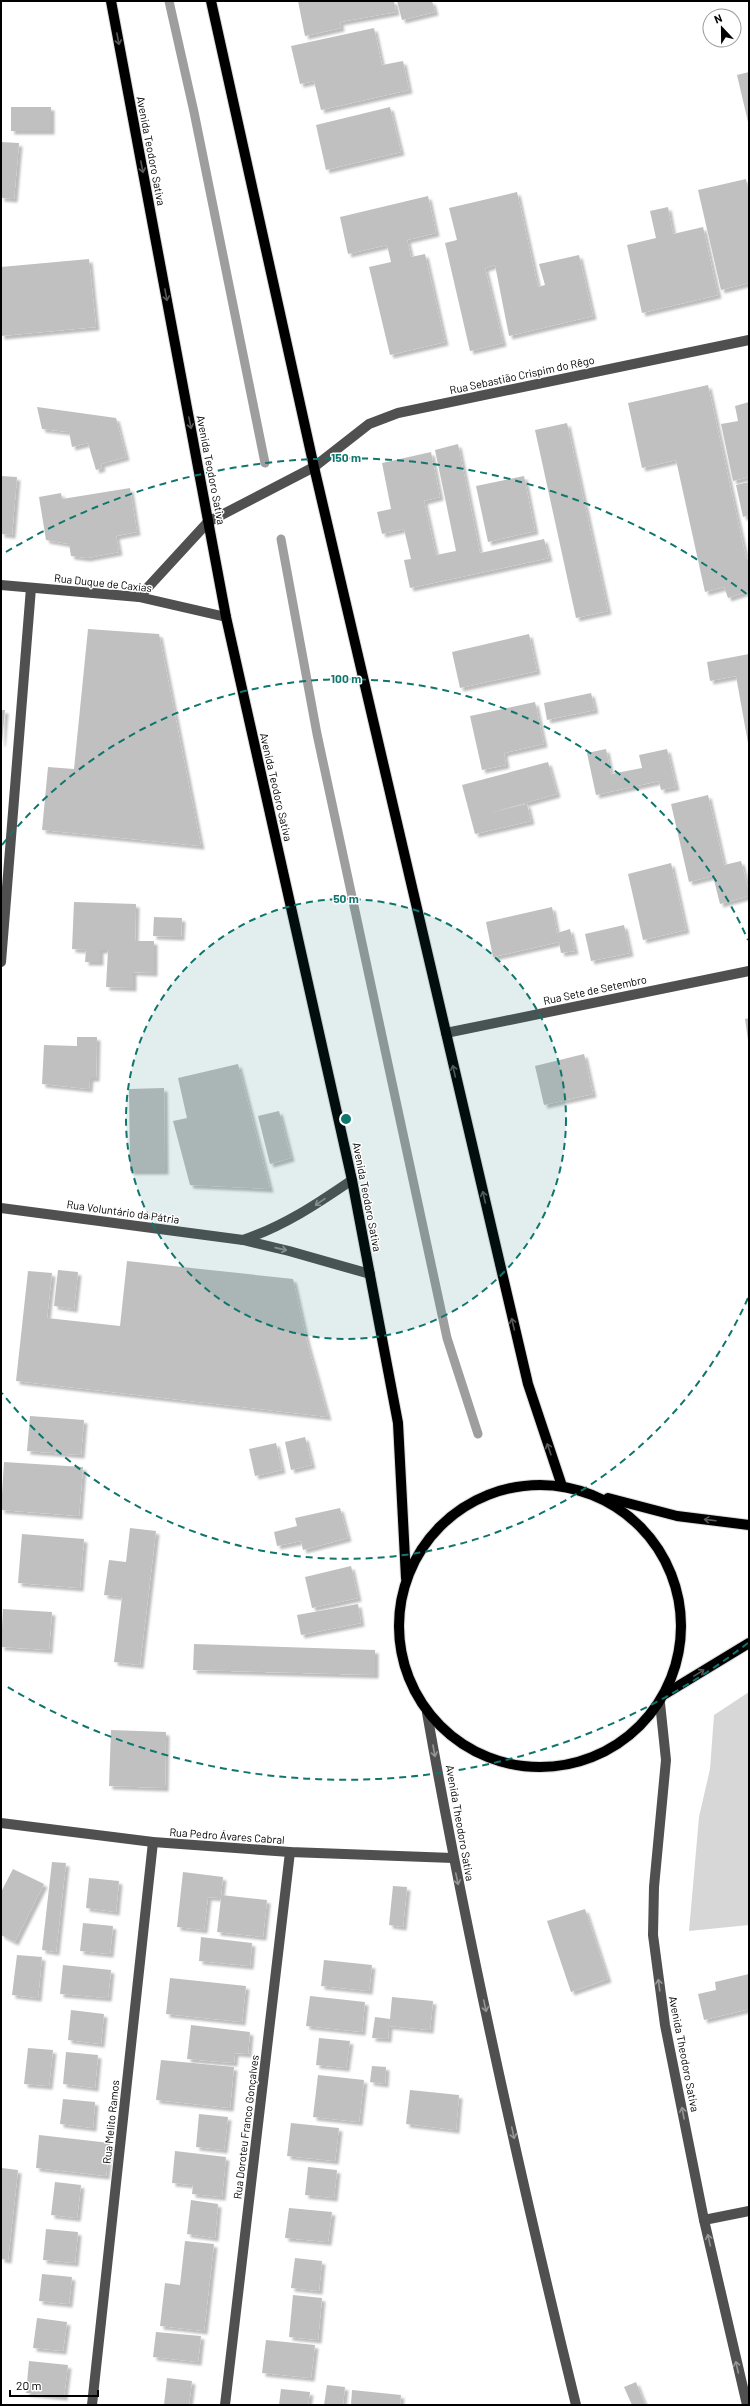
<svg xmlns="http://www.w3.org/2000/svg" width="750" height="2406" viewBox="0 0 750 2406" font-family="Barlow,sans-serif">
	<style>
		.green { fill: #d7d7d7 }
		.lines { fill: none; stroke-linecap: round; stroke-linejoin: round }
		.stream { stroke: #9e9e9e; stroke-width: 9 }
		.building { fill: #c0c0c0; filter: url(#shadow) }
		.major-casing { stroke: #dbdbdb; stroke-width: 12 }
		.minor { stroke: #505050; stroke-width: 10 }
		.major { stroke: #000; stroke-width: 10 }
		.oneway { stroke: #595959 }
		.oneway2 { stroke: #969696 }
		.ring { fill: none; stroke: #0f766e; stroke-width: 2; stroke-dasharray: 7 5 }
		.labels { text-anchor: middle; stroke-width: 3; stroke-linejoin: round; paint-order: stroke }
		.street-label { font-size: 11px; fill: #000; stroke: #fff }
		.centre { fill: #0f766e; stroke: #fff; stroke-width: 2 }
		.ring-label { font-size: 12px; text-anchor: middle; font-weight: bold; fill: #0f766e; stroke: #fff; stroke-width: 3; stroke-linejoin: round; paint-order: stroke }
	</style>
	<defs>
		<filter id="shadow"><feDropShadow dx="3.5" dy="3.5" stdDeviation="1" flood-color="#0004"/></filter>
	</defs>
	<rect width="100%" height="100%" fill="#fff"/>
	<path class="green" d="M749,1692V1925L689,1931L699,1817L710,1769L714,1715Z"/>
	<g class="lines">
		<g class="stream">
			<path d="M169,1L194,112L265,463"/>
			<path d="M281,539L317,734L447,1338L478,1434"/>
		</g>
	</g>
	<g class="building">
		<path d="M298,1H394L396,12L340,22L341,28L305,36Z"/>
		<path d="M397,1H432L435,12L402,20Z"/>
		<path d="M374,28L382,65L403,61L409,90L321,110L314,81L300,84L291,46Z"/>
		<path d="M749,72V122H748L737,75Z"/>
		<rect x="11" y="107" width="40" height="24"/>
		<path d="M390,107L401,152L326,170L316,125Z"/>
		<path d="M1,142L19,143L14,199L1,198Z"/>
		<path d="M746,179L749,193V283L721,290L698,190Z"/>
		<path d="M517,192L538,287L545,285L539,264L579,255L593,316L509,336L495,265L485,268L503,343L470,351L445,243L457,240L449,208Z"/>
		<path d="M428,196L436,233L407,240L411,257L425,254L445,342L390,355L369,267L391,262L387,245L348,254L340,217Z"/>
		<path d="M668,207L673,234L703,227L718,295L642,313L627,245L656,238L650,211Z"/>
		<path d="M89,259L96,327L1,336V267Z"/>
		<path d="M708,385L746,558L747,557L749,565V591L728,598L724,587L705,592L676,460L642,468L628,403Z"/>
		<path d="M749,402V477L733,481L721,424L738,421L735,406Z"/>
		<path d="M37,407L116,418L126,457L101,464L102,468L96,470L88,443L72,447L69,432L42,429Z"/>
		<path d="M567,423L608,611L576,618L535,430Z"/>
		<path d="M458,444L480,553L544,539L549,558L410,588L404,560L411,559L404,529L382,534L377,512L391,509L382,463L431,452L440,497L424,501L436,555L456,551L435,450Z"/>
		<path d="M1,476L17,477L12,535L1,534Z"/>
		<path d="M524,476L535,531L488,542L476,486Z"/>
		<path d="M749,482V515L743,517L736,485Z"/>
		<path d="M130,488L137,532L116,536L119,552L87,558L71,556L69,544L46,540L39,497L61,493L62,499Z"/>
		<path d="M88,629L159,634L201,846L42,830L48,767L74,769Z"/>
		<path d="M529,634L537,671L460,688L452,652Z"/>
		<path d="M749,654V743H748L736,676L710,681L707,662Z"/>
		<path d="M591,693L595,710L547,720L544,703Z"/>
		<path d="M535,702L544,744L504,753L506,765L482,770L470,716Z"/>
		<path d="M1,710H5L2,743H1Z"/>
		<path d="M606,749L611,774L642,768L639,755L667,749L676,787L661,790L659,781L596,795L587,753Z"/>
		<path d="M548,762L557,794L493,812L527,804L531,821L475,834L462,785Z"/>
		<path d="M708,795L724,865L741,861L749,892V896L720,904L713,876L689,882L671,804Z"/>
		<path d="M671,863L686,930L643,940L628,874Z"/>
		<path d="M74,902L136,904L135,941H154V973L133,972V988L106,987L108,950H100V962H85L86,950L72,949Z"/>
		<path d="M552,907L557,933L570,929L575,951L561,953L559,942L493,957L486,922Z"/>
		<path d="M154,917L182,918L181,937L153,936Z"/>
		<path d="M624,925L630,953L591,961L585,934Z"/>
		<path d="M749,1018V1040H748L745,1019Z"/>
		<path d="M77,1037H97L96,1078H90L89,1089L42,1084L44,1045L77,1046Z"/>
		<path d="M584,1054L593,1094L544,1105L535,1066Z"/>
		<path d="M238,1064L270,1189L190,1185L173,1121L187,1118L178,1078Z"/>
		<path d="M164,1088L165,1171H130L129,1089Z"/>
		<path d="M279,1111L291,1158L270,1164L258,1116Z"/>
		<path d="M127,1261L293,1279L307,1342L328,1417L16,1381L28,1271L52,1273L47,1318L120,1326Z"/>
		<path d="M58,1270L78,1272L74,1309L54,1306Z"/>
		<path d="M30,1416L84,1420L81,1455L27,1451Z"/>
		<path d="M305,1437L312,1465L291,1470L285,1442Z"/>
		<path d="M276,1443L282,1470L255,1476L249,1449Z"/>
		<path d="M4,1462L83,1467L79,1516L1,1510Z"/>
		<path d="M340,1508L348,1538L303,1550L301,1541L277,1546L274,1532L297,1526L295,1518Z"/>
		<path d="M130,1528L156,1531L140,1665L114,1662L122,1597L104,1595L109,1560L126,1562Z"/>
		<path d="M22,1534L84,1539L80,1588L18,1583Z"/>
		<path d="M351,1566L358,1598L312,1608L305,1577Z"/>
		<path d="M358,1604L361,1623L301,1635L297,1615Z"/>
		<path d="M3,1609L52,1612L49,1650L1,1647Z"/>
		<path d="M194,1644L375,1650V1675L193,1670Z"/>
		<path d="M111,1730L166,1732L165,1788L109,1786Z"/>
		<path d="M52,1862L66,1863L56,1952L42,1950Z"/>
		<path d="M13,1869L44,1884L15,1942L1,1935V1892Z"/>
		<path d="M183,1872L223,1877L221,1895L267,1900L263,1937L217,1932L221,1898L208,1897L204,1930L177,1927Z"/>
		<path d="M89,1878L119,1881L116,1912L86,1908Z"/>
		<path d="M393,1886L407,1887L403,1927L389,1925Z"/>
		<path d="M585,1909L608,1979L571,1992L547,1921Z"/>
		<path d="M83,1923L113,1926L110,1954L80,1951Z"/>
		<path d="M201,1937L252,1943L250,1966L199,1961Z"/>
		<path d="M17,1955L42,1957L38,1998L12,1995Z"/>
		<path d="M324,1960L372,1965L369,1991L321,1986Z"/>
		<path d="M63,1965L111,1970L108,1998L60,1994Z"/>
		<path d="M749,1974V2009L704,2020L698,1994L716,1990L715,1982Z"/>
		<path d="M170,1978L246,1986L242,2022L166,2014Z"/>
		<path d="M310,1996L365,2002L362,2032L306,2026Z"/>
		<path d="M392,1997L433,2001L430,2030L389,2026L388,2039L372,2038L375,2017L390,2019Z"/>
		<path d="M71,2010L104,2014L101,2044L68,2040Z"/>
		<path d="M191,2025L250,2032L248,2054L235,2053L234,2063L187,2059Z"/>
		<path d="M319,2038L350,2041L346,2068L316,2065Z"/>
		<path d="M28,2048L53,2050L49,2086L24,2084Z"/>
		<path d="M66,2052L98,2055L95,2088L63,2084Z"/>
		<path d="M161,2060L234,2067L230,2108L156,2100Z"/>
		<path d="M372,2066L386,2067L385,2084L370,2082Z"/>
		<path d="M318,2075L364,2080L359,2122L313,2117Z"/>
		<path d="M410,2090L459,2095L456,2130L406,2124Z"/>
		<path d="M63,2099L95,2102L93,2128L60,2124Z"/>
		<path d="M199,2114L228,2117L224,2150L196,2147Z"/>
		<path d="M291,2123L339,2128L335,2161L287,2156Z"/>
		<path d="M39,2135L110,2143L106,2176L36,2168Z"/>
		<path d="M175,2151L226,2157L222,2197L192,2194L193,2185L172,2183Z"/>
		<path d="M308,2167L337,2170L334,2198L305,2195Z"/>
		<path d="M2,2168L18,2170L8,2260L1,2259Z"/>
		<path d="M55,2182L81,2185L77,2218L51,2215Z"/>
		<path d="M191,2200L218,2204L215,2238L187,2234Z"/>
		<path d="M289,2208L332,2212L328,2242L285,2238Z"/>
		<path d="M46,2229L78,2232L75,2263L43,2260Z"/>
		<path d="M185,2241L214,2244L204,2331L160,2326L165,2283L180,2285Z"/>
		<path d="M295,2258L322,2261L319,2291L291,2288Z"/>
		<path d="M42,2274L72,2277L69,2304L39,2301Z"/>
		<path d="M293,2295L322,2298L318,2340L289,2337Z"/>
		<path d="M37,2318L67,2322L63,2351L33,2348Z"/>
		<path d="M156,2332L201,2336L198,2362L153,2357Z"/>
		<path d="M266,2340L315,2345L311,2378L262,2373Z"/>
		<path d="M29,2361L68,2365L64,2397L26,2393Z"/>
		<path d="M167,2378L192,2381L189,2405H164Z"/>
		<path d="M636,2382L645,2405H632L624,2387Z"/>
		<path d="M327,2385L345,2387L343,2405H324Z"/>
		<path d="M281,2389L310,2392L308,2405H279Z"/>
		<path d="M352,2390L401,2395L400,2405H351Z"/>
	</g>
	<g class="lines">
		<g class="major-casing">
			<g id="major">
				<path d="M111,1L226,617L352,1180L398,1423L406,1578"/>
				<path d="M211,1L314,467L528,1384L562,1486"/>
				<circle cx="540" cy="1626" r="141"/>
				<path d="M608,1498L677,1516L749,1525"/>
				<path d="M665,1694L749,1643"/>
			</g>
		</g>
		<g class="minor">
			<path d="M1,585L139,597L226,617"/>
			<path d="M139,597L208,522L314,467L369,424L398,413L749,340"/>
			<path d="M1,962L31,588"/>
			<path d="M446,1033L749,971"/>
			<path d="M1,1208L243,1240L289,1251L370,1274"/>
			<path d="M243,1240C284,1226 317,1204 352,1180"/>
			<path d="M660,1703L666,1760L654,1887L653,1935L665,2025L704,2220L747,2405"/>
			<path d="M427,1713C468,1945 520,2176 576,2405"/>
			<path d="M1,1823L153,1842L290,1852L453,1858"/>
			<path d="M704,2220L749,2211"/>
			<path d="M92,2405L153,1842"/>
			<path d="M225,2405L290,1852"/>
		</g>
		<use href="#major" class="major"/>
	</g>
	<defs><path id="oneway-shaft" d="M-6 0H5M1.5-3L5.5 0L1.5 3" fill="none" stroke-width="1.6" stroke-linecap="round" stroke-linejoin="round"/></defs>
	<g class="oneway">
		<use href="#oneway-shaft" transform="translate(118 39) rotate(79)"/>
		<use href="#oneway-shaft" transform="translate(142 167) rotate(79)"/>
		<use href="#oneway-shaft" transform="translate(166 295) rotate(79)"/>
		<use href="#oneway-shaft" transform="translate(190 423) rotate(79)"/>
		<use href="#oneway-shaft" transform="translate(454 1071) rotate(-103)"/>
		<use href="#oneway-shaft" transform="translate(484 1197) rotate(-103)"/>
		<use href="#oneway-shaft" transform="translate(513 1324) rotate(-103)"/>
		<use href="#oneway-shaft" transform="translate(549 1449) rotate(-109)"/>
		<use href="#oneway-shaft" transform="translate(710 1520) rotate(-173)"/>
		<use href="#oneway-shaft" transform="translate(699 1673) rotate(-31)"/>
	</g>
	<g class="oneway2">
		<use href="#oneway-shaft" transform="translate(320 1202) rotate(145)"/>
		<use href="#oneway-shaft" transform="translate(281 1249) rotate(13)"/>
		<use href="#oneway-shaft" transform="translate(434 1751) rotate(80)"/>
		<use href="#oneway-shaft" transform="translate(457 1879) rotate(78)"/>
		<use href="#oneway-shaft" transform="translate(659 1985) rotate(-98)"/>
		<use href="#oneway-shaft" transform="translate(485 2006) rotate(78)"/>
		<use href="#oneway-shaft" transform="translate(683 2113) rotate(-101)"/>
		<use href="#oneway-shaft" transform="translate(513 2133) rotate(78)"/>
		<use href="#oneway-shaft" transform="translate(709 2240) rotate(-103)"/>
		<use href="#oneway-shaft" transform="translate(737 2367) rotate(-103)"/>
	</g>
	<circle cx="346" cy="1119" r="220" fill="#0f766e" fill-opacity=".12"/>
	<g class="ring">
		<circle cx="346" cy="1119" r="220"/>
		<path d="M748 1298A440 440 0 0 1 2 1393M2 845A440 440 0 0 1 748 940"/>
		<path d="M748 1643A661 661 0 0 1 6 1686M6 552A661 661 0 0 1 748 595"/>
	</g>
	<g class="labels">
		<g class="street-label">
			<text transform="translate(151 151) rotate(79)" y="4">Avenida Teodoro Sativa</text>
			<text transform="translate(522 375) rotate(-12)" y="4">Rua Sebastião Crispim do Rêgo</text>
			<text transform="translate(211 470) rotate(79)" y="4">Avenida Teodoro Sativa</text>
			<text transform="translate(103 583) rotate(6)" y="4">Rua Duque de Caxias</text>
			<text transform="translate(276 787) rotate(77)" y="4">Avenida Teodoro Sativa</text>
			<text transform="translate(595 990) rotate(-12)" y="4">Rua Sete de Setembro</text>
			<text transform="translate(367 1197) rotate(79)" y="4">Avenida Teodoro Sativa</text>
			<text transform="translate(123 1212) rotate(8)" y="4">Rua Voluntário da Pátria</text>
			<text transform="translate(460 1823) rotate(80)" y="4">Avenida Theodoro Sativa</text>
			<text transform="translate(227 1836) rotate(4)" y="4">Rua Pedro Ávares Cabral</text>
			<text transform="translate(684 2054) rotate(79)" y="4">Avenida Theodoro Sativa</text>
			<text transform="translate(111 2122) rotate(-84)" y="4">Rua Melito Ramos</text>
			<text transform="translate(246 2127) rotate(-83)" y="4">Rua Doroteu Franco Gonçalves</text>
		</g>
	</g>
	<circle cx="346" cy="1119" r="6" class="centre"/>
	<g class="ring-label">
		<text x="346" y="462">150 m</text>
		<text x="346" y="683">100 m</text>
		<text x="346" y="903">50 m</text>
	</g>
	<rect width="750" height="2406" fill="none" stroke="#000000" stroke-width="4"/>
	<g transform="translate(722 28) rotate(338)"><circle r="19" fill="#ffffff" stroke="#999999"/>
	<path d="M0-3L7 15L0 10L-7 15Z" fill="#000000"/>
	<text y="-6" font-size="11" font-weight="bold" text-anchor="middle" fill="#000000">N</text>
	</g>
	<path d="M10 2390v6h88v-6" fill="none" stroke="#000000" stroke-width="2"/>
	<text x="16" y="2390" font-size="12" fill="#000000" stroke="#ffffff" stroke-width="3" paint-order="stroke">20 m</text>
</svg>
